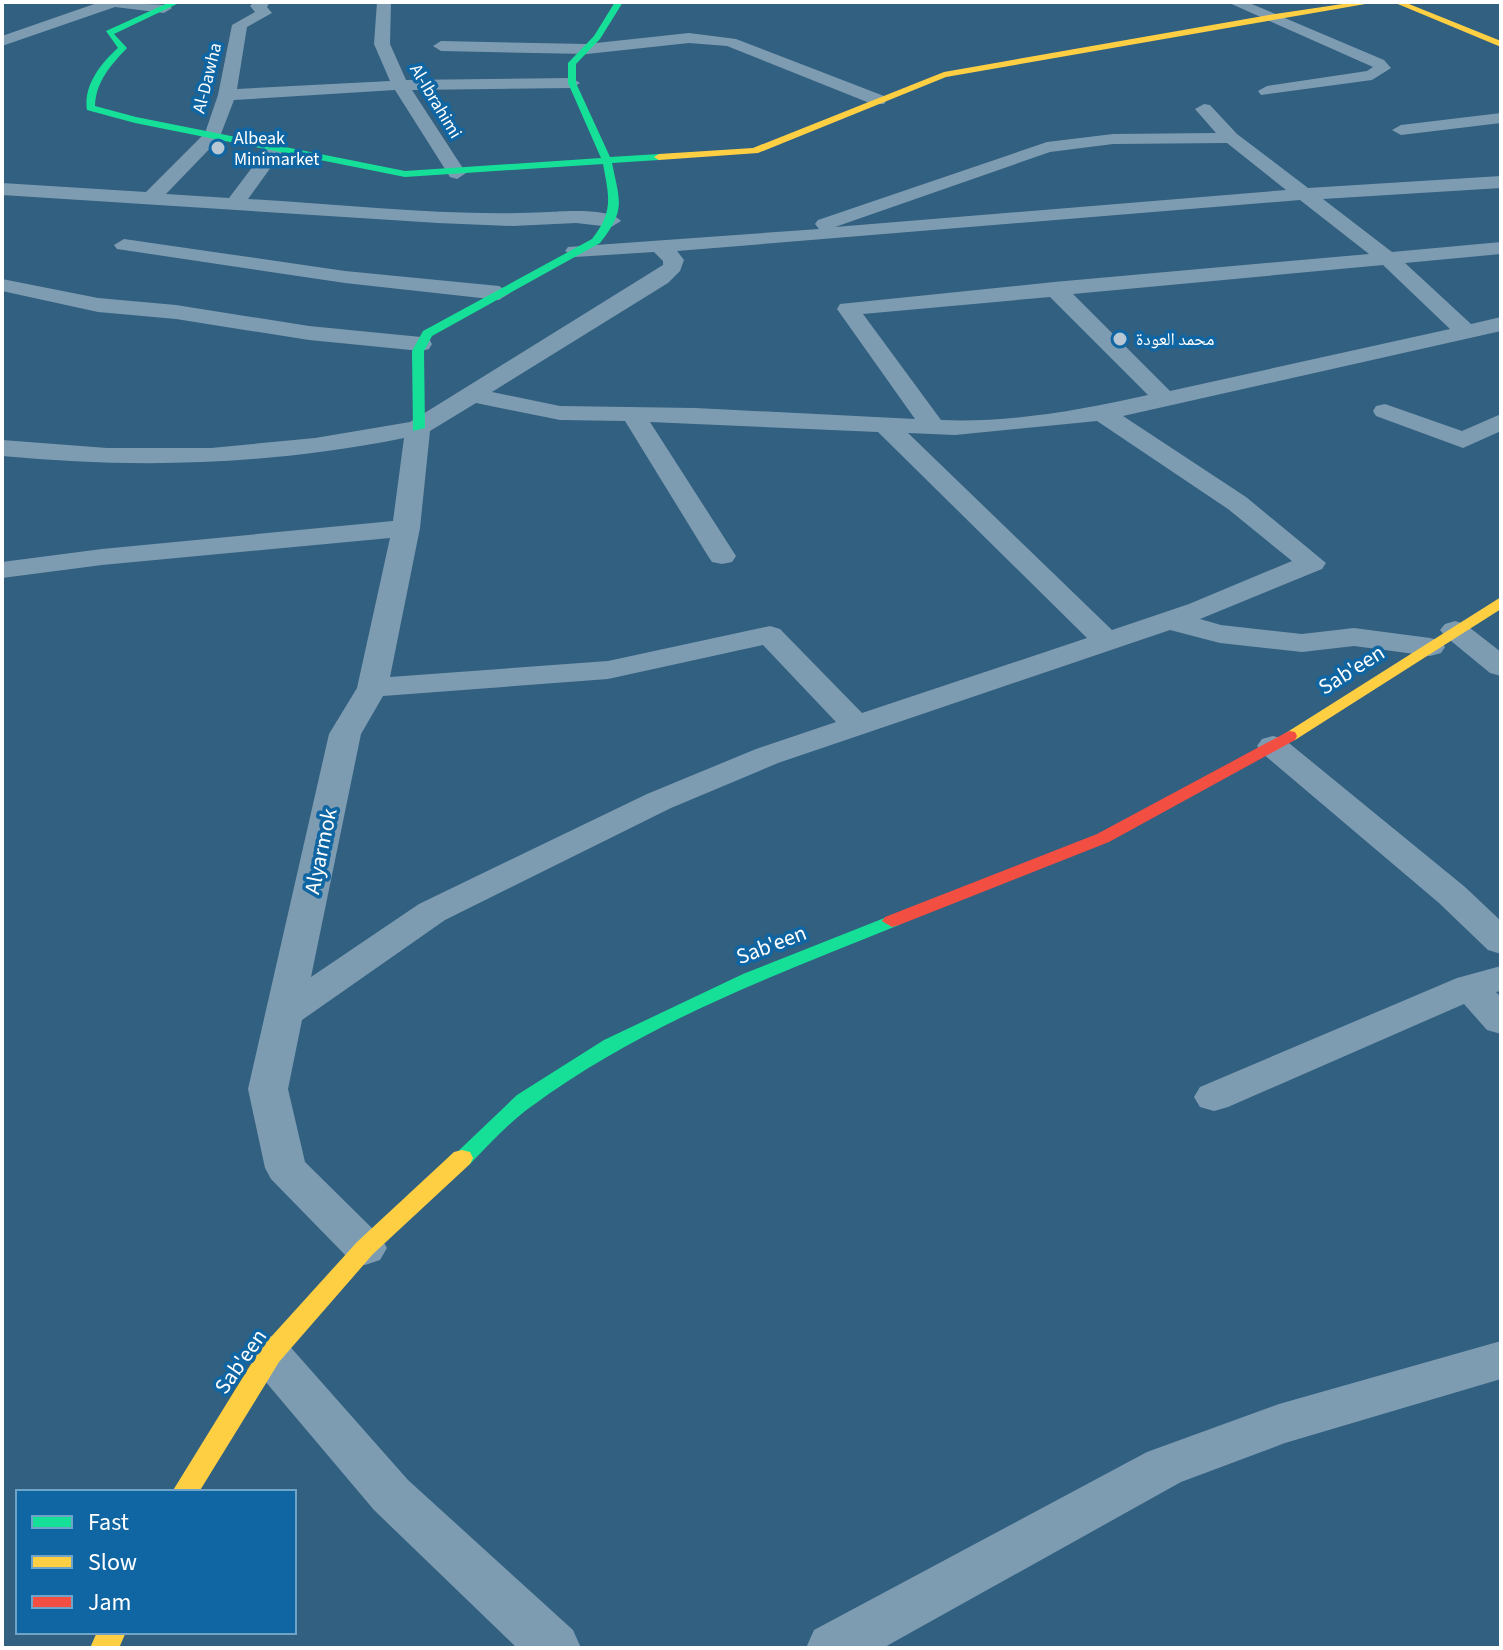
<svg xmlns="http://www.w3.org/2000/svg" width="1503" height="1650" viewBox="0 0 1503 1650" font-family="'Source Sans 3','Noto Naskh Arabic',sans-serif">
	<style>
		.lines { fill: none; stroke-linecap: round; stroke-linejoin: round }
		.street { fill: #7e9cb1; fill-rule: evenodd }
		.fast { fill: #16e098; fill-rule: evenodd }
		.slow { fill: #ffcf43; fill-rule: evenodd }
		.jam { fill: #f24e42; fill-rule: evenodd }
		.poi-dot { fill: #b7c7d3; stroke: #1066a3; stroke-width: 3 }
		.labels { text-anchor: middle; stroke-width: 7; stroke-linejoin: round; paint-order: stroke }
		.far-street-label { font-size: 18px; fill: #fff; stroke: #1066a3 }
		.far-poi-label { font-size: 18px; fill: #fff; stroke: #1066a3; text-anchor: start }
		.street-label { font-size: 22px; fill: #fff; stroke: #1066a3 }
	</style>
	<rect width="100%" height="100%" fill="#326081"/>
	<g class="lines">
		<g class="street">
			<path d="M100,2L169,5L172,8L164,13L115,7L2,46V36Z"/>
			<path d="M254,2H270L267,7L272,13L247,27L237,89L390,81L374,44L377,2H391L390,44L406,80L572,78L580,83L572,88L412,90L466,173L457,179L450,177L395,90L234,100L219,139L166,194L229,198L269,145L275,143L284,149L248,199C348,205 450,217 550,212C567,211 610,208 621,221L611,227L576,223L513,226L438,223L2,195V183L146,192L205,133L218,95L232,25L255,12L250,6Z"/>
			<path d="M1227,2H1247L1384,60L1391,68L1372,80L1261,95L1258,91L1267,86L1367,71L1373,67Z"/>
			<path d="M689,33L736,39L884,96L887,100L884,104H872L727,46L689,43L587,54L441,51L433,46L441,41L587,44Z"/>
			<path d="M1204,104L1210,105L1237,134L1308,188L1501,176V188L1323,199L1392,252L1501,242V254L1405,263L1471,324L1501,317V331L1123,416L1246,497L1326,563L1322,569L1200,619L1221,625L1302,634L1354,628L1430,638L1441,641L1445,647L1441,653L1430,656L1354,646L1302,652L1220,643L1170,630L778,763L671,808L445,920L302,1020L288,1089L305,1162L380,1236L387,1248L380,1260L365,1265L350,1260L271,1179L265,1168L248,1089L329,734L357,688L390,538L102,565L2,578V562L102,549L393,521L404,438C270,465 138,469 2,456V440L107,448H211L315,438L410,422L663,265V261L654,252L575,257L565,251L568,247L819,229L815,224L818,220L1047,142L1113,134L1216,133L1195,109ZM1227,143L1286,190L835,227L1050,152L1113,144ZM1300,200L1369,254L1054,282L840,304L837,309L915,419L695,408L560,406L492,392L668,283L680,271L684,260L677,251ZM1383,265L1450,329L1170,391L1073,294ZM1050,297L1148,395C1081,410 1010,423 941,420L863,314ZM476,403L560,420L625,421L708,556L712,562L722,564L732,562L736,556L650,422L878,432L1087,638L862,713L780,629L770,626L608,661L390,677L420,528L430,431ZM1097,421L1228,509L1292,561L1189,604L1112,630L908,433L955,435ZM763,645L836,722L756,749L647,794L419,904L311,977L361,734L383,696L608,679Z"/>
			<path d="M1501,113V123L1401,135L1392,130L1401,125Z"/>
			<path d="M124,239L345,271L499,286L510,293L499,300L345,283L117,249L114,245Z"/>
			<path d="M2,279L98,298L176,305L309,326L421,337L429,339L432,344L429,349L421,351L309,340L176,319L98,312L2,291Z"/>
			<path d="M1385,404L1462,431L1501,414V431L1463,448L1376,416L1373,411L1376,406Z"/>
			<path d="M1455,621L1465,624L1501,652V676L1490,673L1445,636L1440,630L1445,624Z"/>
			<path d="M1273,736L1284,739L1465,887L1501,921V954L1488,950L1439,903L1262,753L1257,746L1262,739Z"/>
			<path d="M1501,966V991L1496,992L1501,997V1034L1487,1030L1464,1004L1228,1107L1214,1111L1200,1107L1194,1097L1200,1087L1457,978Z"/>
			<path d="M270,1336L286,1342L408,1480L573,1630L581,1648H517L374,1510L254,1368L247,1355L254,1342Z"/>
			<path d="M1501,1341V1379L1285,1443L1181,1482L883,1648H806L814,1630L1147,1452L1279,1404Z"/>
		</g>
		<g class="fast">
			<path d="M170,2H181L114,34L127,48C111,65 96,81 95,106L136,117L405,171L601,158L568,83V63L594,36L615,2H623L600,39L576,64V83L610,157L659,154L664,157L659,160L612,163C620,202 626,210 600,243L432,336L424,351L425,428L413,431L412,351L423,331L592,239C614,211 609,197 603,164L405,177L135,123L87,110C83,86 101,63 118,48L106,31Z"/>
			<path d="M892,915L899,917L902,921L899,925C773,976 643,1024 532,1106C509,1122 490,1144 470,1164L462,1166L454,1164L451,1158L517,1095L604,1040L743,974Z"/>
		</g>
		<g class="slow">
			<path d="M1356,2H1377L946,77L758,153L659,160L654,157L659,154L753,148L944,72L1269,15Z"/>
			<path d="M1393,2H1404L1501,41V47Z"/>
			<path d="M1501,597V609L1295,740L1289,741L1281,736Z"/>
			<path d="M462,1150L470,1152L473,1158L470,1164L373,1254L279,1362L199,1492H172L261,1348L357,1242L454,1152Z"/>
			<path d="M97,1632H126L119,1648H90Z"/>
		</g>
		<path class="jam" d="M1289,731L1295,732L1297,736L1295,740L1109,842L899,925L892,927L882,921L885,917L1097,834Z"/>
	</g>
	<g class="poi-dot">
		<circle cx="218" cy="148" r="8"/>
		<circle cx="1120" cy="339" r="8"/>
	</g>
	<g class="labels">
		<g class="far-street-label">
			<text transform="translate(207 78) rotate(-76)" y="6">Al-Dawha</text>
			<text transform="translate(436 101) rotate(59)" y="6">Al-Ibrahimi</text>
		</g>
		<g class="far-poi-label">
			<text x="234" y="144">Albeak<tspan x="234" dy="21">Minimarket</tspan></text>
			<text x="1136" y="345">محمد العودة</text>
		</g>
		<g class="street-label">
			<text transform="translate(1351 669) rotate(-32)" y="8">Sab'een</text>
			<text transform="translate(320 851) rotate(-78)" y="8">Alyarmok</text>
			<text transform="translate(771 944) rotate(-21)" y="8">Sab'een</text>
			<text transform="translate(240 1361) rotate(-55)" y="8">Sab'een</text>
		</g>
	</g>
	<rect width="1503" height="1650" fill="none" stroke="#ffffff" stroke-width="8"/>
	<rect x="16" y="1490" width="280" height="144" fill="#1066a3" stroke="#70a3c8" stroke-width="2"/>
	<rect x="32" y="1516" width="40" height="12" fill="#16e098" stroke="#70a3c8" stroke-width="2"/>
	<text x="88" y="1530" font-size="24" fill="#ffffff">Fast</text>
	<rect x="32" y="1556" width="40" height="12" fill="#ffcf43" stroke="#70a3c8" stroke-width="2"/>
	<text x="88" y="1570" font-size="24" fill="#ffffff">Slow</text>
	<rect x="32" y="1596" width="40" height="12" fill="#f24e42" stroke="#70a3c8" stroke-width="2"/>
	<text x="88" y="1610" font-size="24" fill="#ffffff">Jam</text>
</svg>
